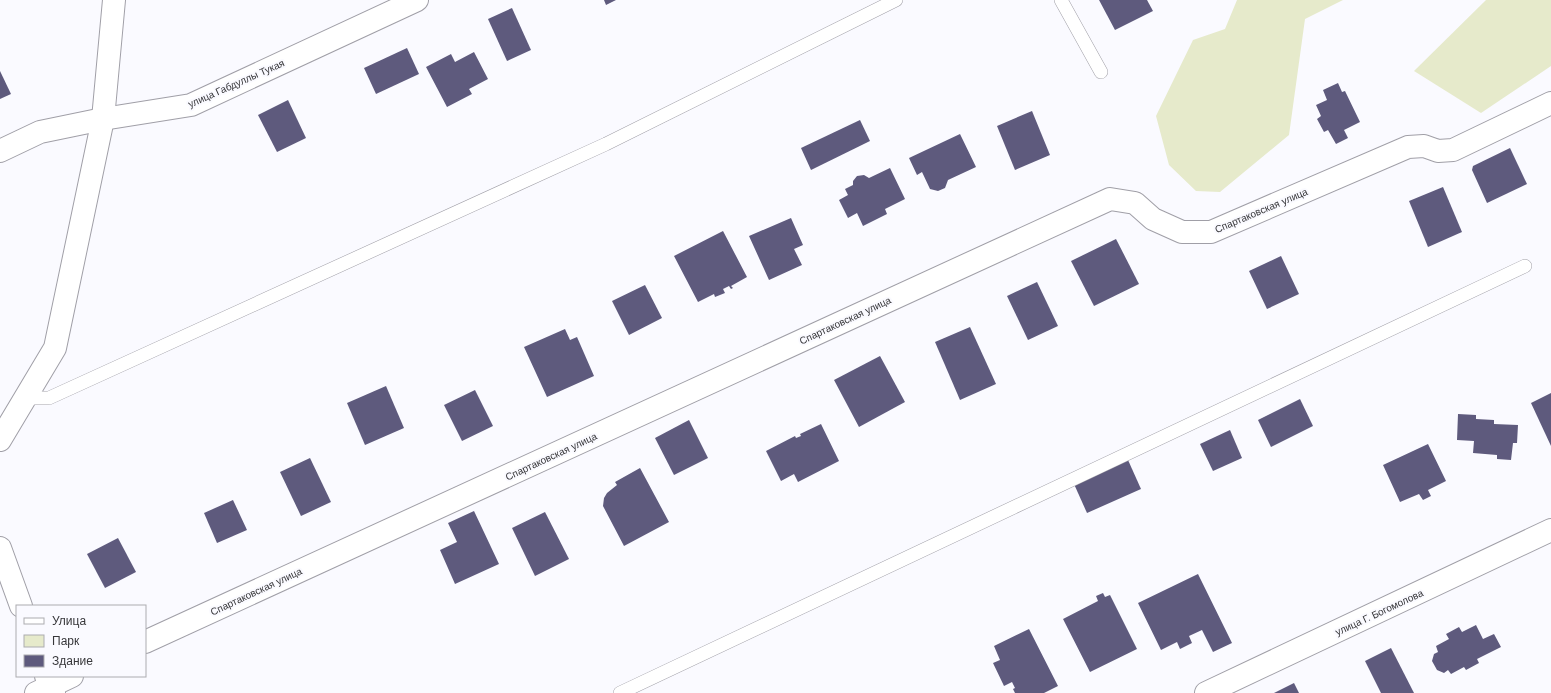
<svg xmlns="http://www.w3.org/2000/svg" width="1551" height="693" viewBox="0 0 1551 693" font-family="Arial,sans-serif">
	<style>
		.green { fill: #e6eacb }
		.building { fill: #5e5a7d }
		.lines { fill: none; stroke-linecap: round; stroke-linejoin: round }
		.service-casing { stroke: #a09fa7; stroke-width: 14 }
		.minor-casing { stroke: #a09fa7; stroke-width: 24 }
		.tertiary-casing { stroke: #a09fa7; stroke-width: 24 }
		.service { stroke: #fff; stroke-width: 13 }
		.minor { stroke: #fff; stroke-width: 22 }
		.tertiary { stroke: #fff; stroke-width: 22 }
		.labels { text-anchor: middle; stroke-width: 4; stroke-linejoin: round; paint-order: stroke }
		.street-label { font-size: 10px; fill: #37373a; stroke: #fafaff }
	</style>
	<rect width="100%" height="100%" fill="#fafaff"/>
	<g class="green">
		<path d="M1237,0H1343L1305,19L1289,135L1220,192L1196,191L1169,165L1156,116L1193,40L1225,29Z"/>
		<path d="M1486,0H1551V66L1481,113L1414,71Z"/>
	</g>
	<g class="building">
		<path d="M604,0H616L606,5Z"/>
		<path d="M1099,0H1147L1153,11L1115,30Z"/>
		<path d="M512,8L531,50L507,61L488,19Z"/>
		<path d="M407,48L419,74L376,94L364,68Z"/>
		<path d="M474,52L488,79L469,89L472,94L447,107L426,67L451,54L455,62Z"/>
		<path d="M0,71L11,94L0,99Z"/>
		<path d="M1338,83L1342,92L1345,91L1360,122L1344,130L1348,138L1336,144L1328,130L1324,132L1317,119L1321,116L1316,105L1327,100L1323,90Z"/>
		<path d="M288,100L306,138L277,152L258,115Z"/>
		<path d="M1032,111L1050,155L1015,170L997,126Z"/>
		<path d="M860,120L870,141L811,170L801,148Z"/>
		<path d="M960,134L976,167L948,180L945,188L938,191L930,189L922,172L917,175L909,158Z"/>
		<path d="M1510,148L1527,184L1487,203L1472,170L1473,166Z"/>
		<path d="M890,168L905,199L885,209L887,214L863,226L857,213L848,218L839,200L848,195L845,189L853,185V181L857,176L864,175L869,178Z"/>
		<path d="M1443,187L1462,232L1428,247L1409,201Z"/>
		<path d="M791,218L803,245L794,249L802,265L769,280L749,236Z"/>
		<path d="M723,231L747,277L731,286L733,288L731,289L729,286L723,289L725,293L715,297L714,294L698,302L674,256Z"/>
		<path d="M1116,239L1139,284L1094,306L1071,261Z"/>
		<path d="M1281,256L1299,294L1267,309L1249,271Z"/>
		<path d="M1037,282L1058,326L1028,340L1007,296Z"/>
		<path d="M645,285L662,318L629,335L612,301Z"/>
		<path d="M970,327L996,384L960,400L935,342Z"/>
		<path d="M565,329L570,340L577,337L594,376L547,397L524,347Z"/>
		<path d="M880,356L905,402L859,427L834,380Z"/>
		<path d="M386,386L404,428L365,445L347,403Z"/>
		<path d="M475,390L493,426L462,441L444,405Z"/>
		<path d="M1551,393V446L1531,403Z"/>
		<path d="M1300,399L1313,426L1271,447L1258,420Z"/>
		<path d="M1458,414L1476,415V419L1494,420V424L1518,425L1517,443H1513L1511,460L1497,459V455L1473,453L1474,441L1457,440Z"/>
		<path d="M689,420L708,458L674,475L655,438Z"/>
		<path d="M821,424L839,461L798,482L794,474L781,481L766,451L795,436L796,438L801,436L800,434Z"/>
		<path d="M1230,430L1242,458L1213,471L1200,444Z"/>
		<path d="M1428,444L1446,481L1428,490L1431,496L1423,500L1419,494L1400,502L1383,465Z"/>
		<path d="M310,458L331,502L301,516L280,472Z"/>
		<path d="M1128,460L1141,489L1087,513L1074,484Z"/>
		<path d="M640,468L669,522L624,546L603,506L604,498L607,493L617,485L615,482Z"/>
		<path d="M233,500L247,530L217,543L204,513Z"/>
		<path d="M474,511L499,564L455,584L440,550L457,542L448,523Z"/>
		<path d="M545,512L569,559L535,576L512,528Z"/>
		<path d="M118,538L136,572L105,588L87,554Z"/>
		<path d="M1198,574L1232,643L1213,652L1202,630L1189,636L1192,643L1180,649L1177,642L1161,650L1138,603Z"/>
		<path d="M1103,593L1105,597L1110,595L1137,649L1090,672L1063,619L1098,601L1096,596Z"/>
		<path d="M1476,625L1483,639L1494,634L1501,647L1477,659L1479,663L1466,670L1464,667L1451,674L1448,670L1444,673L1437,670L1432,661L1434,654L1438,652L1436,646L1449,639L1446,634L1459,627L1462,632Z"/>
		<path d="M1029,629L1058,686L1044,693H1015L1013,689L1015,688L1012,682L1004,686L993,663L1000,660L994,646Z"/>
		<path d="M1391,648L1414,693H1381L1365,661Z"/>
		<path d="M1294,683L1299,693H1274Z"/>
	</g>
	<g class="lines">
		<g class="service-casing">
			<g id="service">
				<path d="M1061,0L1101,72"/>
				<path d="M24,398H49L606,144L896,0"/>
				<path d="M620,693L1525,266"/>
			</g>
		</g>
		<g class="minor-casing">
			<g id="minor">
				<path d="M0,151L40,132L103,119L191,105L417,0"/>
				<path d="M145,642L1110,199L1135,203L1153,219L1182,232H1211L1408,147L1424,146L1438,151L1453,150L1551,103"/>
				<path d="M36,693L72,676"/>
				<path d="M1206,693L1551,530"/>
			</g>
		</g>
		<g class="tertiary-casing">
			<g id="tertiary">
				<path d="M0,440L55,348L103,119L114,0"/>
				<path d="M0,548L21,606"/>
				<path d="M46,676L54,693"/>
			</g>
		</g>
		<use href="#service" class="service"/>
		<use href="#minor" class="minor"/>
		<use href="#tertiary" class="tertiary"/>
	</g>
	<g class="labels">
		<g class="street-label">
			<text transform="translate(236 83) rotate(-24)" y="4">улица Габдуллы Тукая</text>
			<text transform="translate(1261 210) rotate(-23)" y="4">Спартаковская улица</text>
			<text transform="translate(845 320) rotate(-25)" y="4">Спартаковская улица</text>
			<text transform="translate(551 456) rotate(-25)" y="4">Спартаковская улица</text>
			<text transform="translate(256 591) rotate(-25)" y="4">Спартаковская улица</text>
			<text transform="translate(1379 612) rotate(-25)" y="4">улица Г. Богомолова</text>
		</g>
	</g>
	<rect x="16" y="605" width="130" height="72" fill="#fafaff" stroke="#acacb0"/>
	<rect x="24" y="618" width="20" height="6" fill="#ffffff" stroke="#acacb0"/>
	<text x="52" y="625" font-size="12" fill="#37373a">Улица</text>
	<rect x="24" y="635" width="20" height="12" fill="#e6eacb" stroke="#acacb0"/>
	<text x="52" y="645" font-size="12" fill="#37373a">Парк</text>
	<rect x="24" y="655" width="20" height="12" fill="#5e5a7d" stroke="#acacb0"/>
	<text x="52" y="665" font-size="12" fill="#37373a">Здание</text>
</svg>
